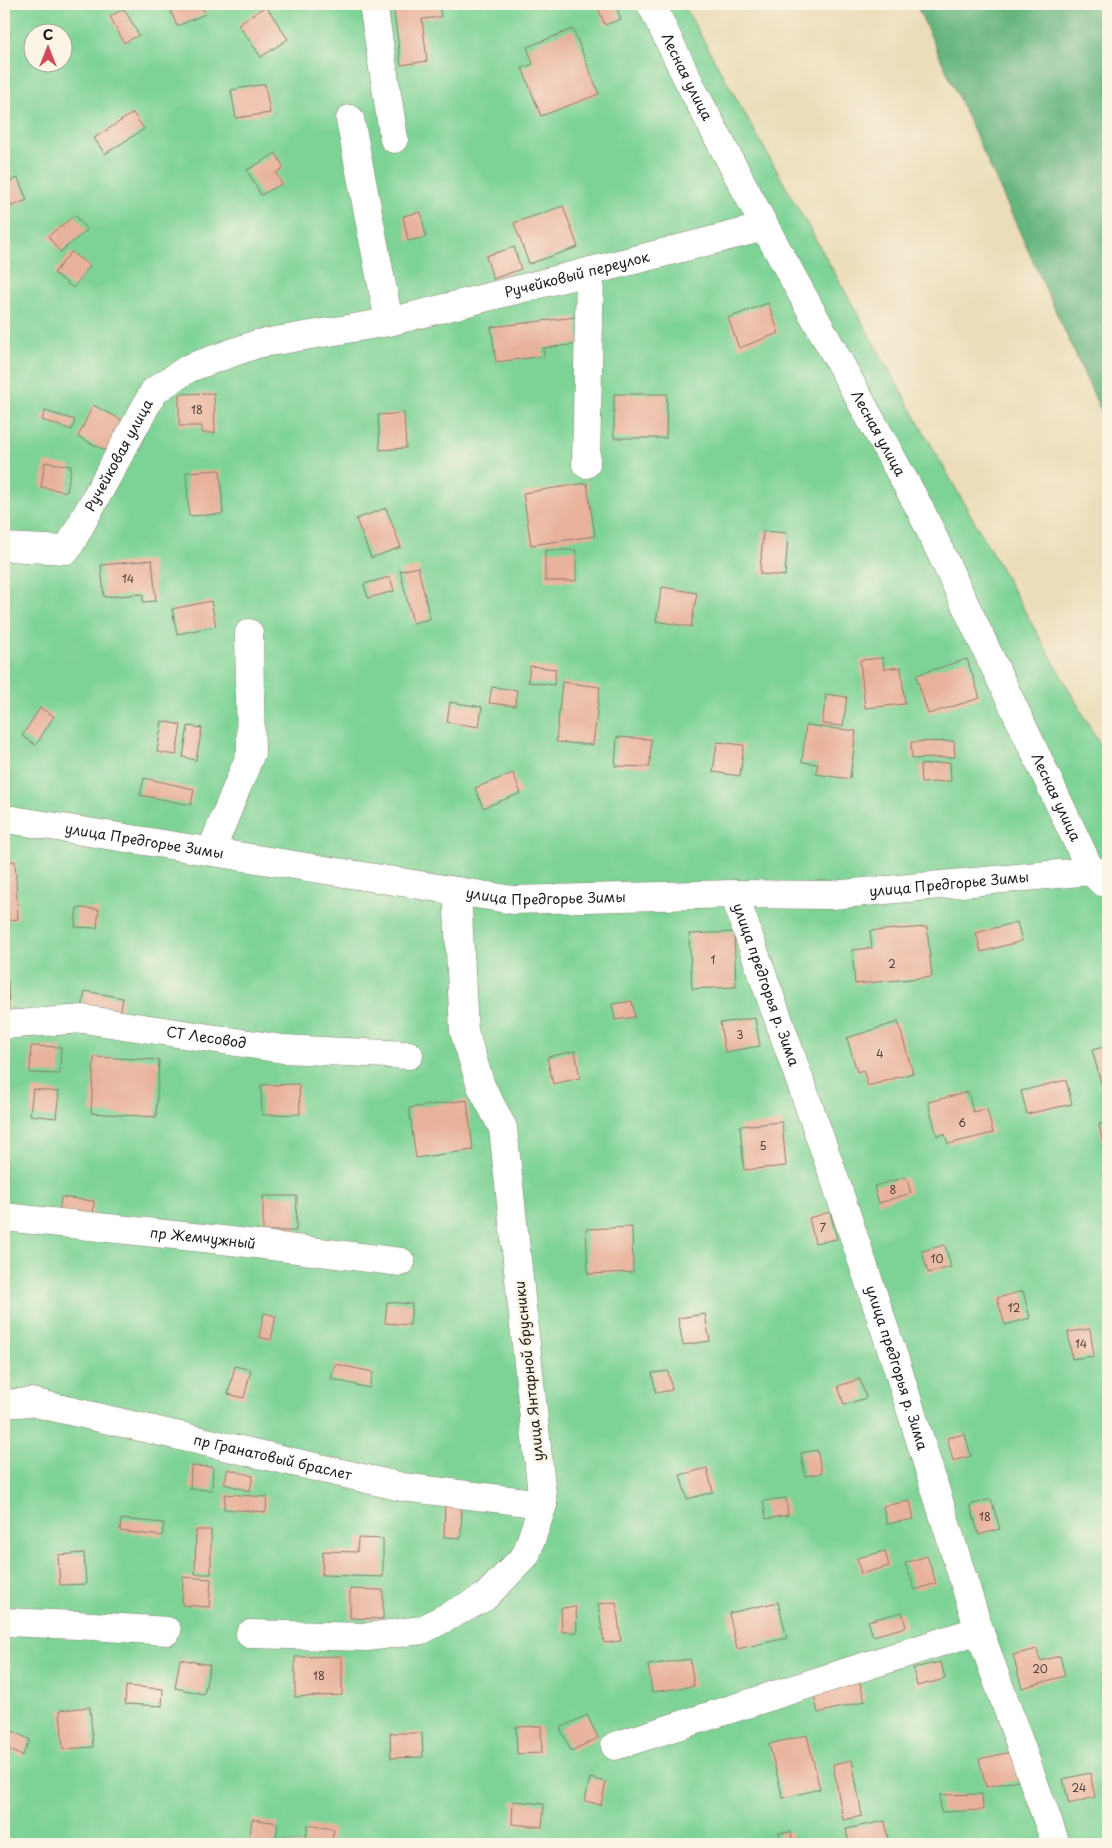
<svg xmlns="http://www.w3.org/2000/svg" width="1112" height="1848" viewBox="0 0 1112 1848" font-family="'Playpen Sans',sans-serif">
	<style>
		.green { fill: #7dd396; stroke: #4c7859; fill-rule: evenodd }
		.forest { fill: #66b57f; stroke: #41684e }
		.building { fill: #e8b19b }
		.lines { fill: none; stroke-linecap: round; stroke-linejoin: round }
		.minor-casing { stroke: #847c6a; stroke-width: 29 }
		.minor { stroke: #fff; stroke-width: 28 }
		.labels { text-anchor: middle; stroke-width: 5; stroke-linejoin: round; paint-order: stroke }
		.number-label { font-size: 11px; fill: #4f413c }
		.street-label { font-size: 14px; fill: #1c1c1c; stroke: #fcf5e5 }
	</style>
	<rect width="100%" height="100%" fill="#fcf5e5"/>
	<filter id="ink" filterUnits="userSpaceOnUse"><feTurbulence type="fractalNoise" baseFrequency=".02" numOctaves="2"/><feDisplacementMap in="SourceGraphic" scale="10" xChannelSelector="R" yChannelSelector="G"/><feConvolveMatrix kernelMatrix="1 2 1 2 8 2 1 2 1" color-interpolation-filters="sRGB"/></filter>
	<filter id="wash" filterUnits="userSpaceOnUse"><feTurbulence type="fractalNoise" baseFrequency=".0096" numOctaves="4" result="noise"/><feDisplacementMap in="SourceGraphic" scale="20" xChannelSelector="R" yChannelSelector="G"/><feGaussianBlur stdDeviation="1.12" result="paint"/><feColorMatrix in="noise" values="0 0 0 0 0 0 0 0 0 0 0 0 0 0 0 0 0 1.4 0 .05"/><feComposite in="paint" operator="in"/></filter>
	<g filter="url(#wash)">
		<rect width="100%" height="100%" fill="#ebddb9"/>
		<path class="green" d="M4,4H683L1108,759V1844H4ZM32,32H62V62H32Z"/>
		<path class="forest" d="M916,4H1108V426Z"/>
		<g id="blocks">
			<g class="building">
				<path d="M177,4H201L205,14L177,26L169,7Z"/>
				<path d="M393,4H439L441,17L422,19L427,61L401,65Z"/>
				<path d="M596,4H615L621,19L605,25Z"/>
				<path d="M266,6L288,39L261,57L238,24Z"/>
				<path d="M124,9L139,35L124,43L110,16Z"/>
				<path d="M4,18L10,36L4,38Z"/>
				<path d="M573,29L599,94L541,116L522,68L533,64L527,47Z"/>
				<path d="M265,84L270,113L236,118L231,90Z"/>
				<path d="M133,113L144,129L105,154L94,138Z"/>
				<path d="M276,153L284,168L276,173L282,184L261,195L247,170Z"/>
				<path d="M18,178L27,200L5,209L4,205V183Z"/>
				<path d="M563,206L578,247L529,264L514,223Z"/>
				<path d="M421,212L426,237L408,241L403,216Z"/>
				<path d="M75,215L87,230L60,252L48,236Z"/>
				<path d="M514,247L521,269L493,279L486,256Z"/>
				<path d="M71,252L90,266L73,288L54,273Z"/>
				<path d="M768,303L779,333L739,348L728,318Z"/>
				<path d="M576,317L579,344L543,348L544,356L496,362L491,327Z"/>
				<path d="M214,393L215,433H202V426H179V394Z"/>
				<path d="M614,394H667L666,438H614Z"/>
				<path d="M93,405L122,420L107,451L78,437Z"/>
				<path d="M45,411L75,420L72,430L42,420Z"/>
				<path d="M404,413L406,448L380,450L378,415Z"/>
				<path d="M45,462L71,466L67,492L41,487Z"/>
				<path d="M220,470L223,514L189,516L186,472Z"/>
				<path d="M587,483L595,536L531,545L523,493Z"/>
				<path d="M386,508L401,547L371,558L356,519Z"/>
				<path d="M763,531L788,533L785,576L760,574Z"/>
				<rect x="545" y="550" width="31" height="31"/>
				<path d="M152,560L156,601L143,602V594L104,597L101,565Z"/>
				<path d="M418,567L430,619L413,623L400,571Z"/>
				<path d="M390,577L394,591L368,598L364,584Z"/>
				<path d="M662,587L697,593L691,627L656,621Z"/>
				<path d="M211,601L216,626L177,634L172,609Z"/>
				<path d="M883,658L884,669L901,667L905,704L865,708L860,660Z"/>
				<path d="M967,659L980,698L928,714L916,675Z"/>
				<path d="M530,666L556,669L554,685L528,682Z"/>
				<path d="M562,682L600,687L593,745L556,742Z"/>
				<path d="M492,687L517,690L515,706L489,703Z"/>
				<path d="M826,694L847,697L843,726L822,724Z"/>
				<path d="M450,702L482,707L479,727L447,722Z"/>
				<path d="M40,708L54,716L36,745L22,736Z"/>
				<path d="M162,721L181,725L176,755L157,752Z"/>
				<path d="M806,725L856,731L850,779L816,774L818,764L802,762Z"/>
				<path d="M188,726L202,728L196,760L183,757Z"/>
				<path d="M617,737L651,739L650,767L615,766Z"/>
				<path d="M954,741L955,757L912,759L911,742Z"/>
				<path d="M717,742L744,745L740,776L713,772Z"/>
				<path d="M950,762L951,781L921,783L920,765Z"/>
				<path d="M513,773L521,793L483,808L475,788Z"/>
				<path d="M144,778L194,789L191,805L140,795Z"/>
				<path d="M15,861L18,919L4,921V862Z"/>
				<path d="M77,908L99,909L97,928L75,927Z"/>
				<path d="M1017,922L1022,941L981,952L976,933Z"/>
				<path d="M927,927L932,977L855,984L852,950L872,948L870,931Z"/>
				<path d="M734,932L736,987L692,989L689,934Z"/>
				<path d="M4,981H8L9,1015H4Z"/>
				<path d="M85,991L123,998L120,1015L82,1009Z"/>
				<path d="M632,1001L635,1017L615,1020L612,1004Z"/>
				<path d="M755,1018L760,1046L725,1052L720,1023Z"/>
				<path d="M898,1022L913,1073L868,1086L863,1070L857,1072L847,1038Z"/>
				<path d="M31,1046L61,1047L60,1074L30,1073Z"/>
				<path d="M1108,1046V1088L1103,1090L1092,1050Z"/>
				<path d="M575,1051L580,1078L553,1084L547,1057Z"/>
				<path d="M94,1057L159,1060L156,1117L91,1113Z"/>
				<path d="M1066,1080L1072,1104L1027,1114L1021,1091Z"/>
				<path d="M299,1084L300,1114L262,1115L261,1085Z"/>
				<path d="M33,1089L59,1092L56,1118L30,1115Z"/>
				<path d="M968,1092L973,1112L987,1109L993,1133L948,1144L945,1134L937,1136L928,1102Z"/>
				<path d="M467,1100L473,1150L416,1158L409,1108Z"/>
				<path d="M782,1122L786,1166L744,1170L740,1126Z"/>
				<path d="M1108,1122V1165H1107L1099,1124Z"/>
				<path d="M906,1177L911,1193L879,1203L874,1186Z"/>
				<path d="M263,1196H297L296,1231H263Z"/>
				<path d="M61,1197L94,1201L93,1218L59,1214Z"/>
				<path d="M830,1212L837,1239L815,1243L809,1218Z"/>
				<path d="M632,1227L633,1272L588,1274L586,1229Z"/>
				<path d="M945,1245L951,1267L928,1273L922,1251Z"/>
				<path d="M1023,1291L1030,1318L1005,1325L997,1298Z"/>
				<path d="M387,1302L412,1304L410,1325L385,1323Z"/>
				<path d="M264,1313L276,1316L271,1340L259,1337Z"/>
				<path d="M705,1314L710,1341L683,1345L678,1318Z"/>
				<path d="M1090,1329L1094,1356L1072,1359L1068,1332Z"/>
				<path d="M335,1364L373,1372L369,1388L331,1379Z"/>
				<path d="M235,1366L251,1370L244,1398L228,1394Z"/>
				<path d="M668,1371L672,1390L656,1393L652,1373Z"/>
				<path d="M860,1379L866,1398L844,1405L838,1386Z"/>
				<path d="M965,1434L971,1456L953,1461L947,1438Z"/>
				<path d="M817,1450L822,1473L805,1476L801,1453Z"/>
				<path d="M191,1466L213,1467L212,1490L190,1489Z"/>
				<path d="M707,1468L713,1492L687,1499L680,1475Z"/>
				<path d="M228,1469L253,1476L250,1491L224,1484Z"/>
				<path d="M225,1494L267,1497L266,1512L224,1509Z"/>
				<path d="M786,1498L788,1515L766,1519L763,1501Z"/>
				<path d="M991,1499L1000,1529L979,1535L970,1505Z"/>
				<path d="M445,1500L462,1501L461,1538L444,1537Z"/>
				<path d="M910,1501L914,1519L887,1524L883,1506Z"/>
				<path d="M121,1519L164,1523L162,1536L120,1531Z"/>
				<path d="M196,1530H211V1574H195Z"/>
				<path d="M358,1538L383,1539V1577L322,1575L323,1551L357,1552Z"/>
				<path d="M885,1551L889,1566L861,1574L857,1558Z"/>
				<path d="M84,1553L86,1584L60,1585L58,1555Z"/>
				<path d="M927,1556L936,1583L915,1590L905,1563Z"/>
				<path d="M183,1577L211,1579L209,1607L182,1605Z"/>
				<path d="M350,1589L383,1590V1619L350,1618Z"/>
				<path d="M616,1602L621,1641L604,1643L598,1604Z"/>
				<path d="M778,1602L787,1638L737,1649L729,1613Z"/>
				<path d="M576,1607L577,1632H562L561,1608Z"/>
				<path d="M902,1612L906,1627L873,1636L868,1621Z"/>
				<path d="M1037,1649L1040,1661L1060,1656L1065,1676L1022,1688L1013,1655Z"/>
				<path d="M342,1656V1695L295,1697V1657Z"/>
				<path d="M180,1659L210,1665L204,1694L175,1688Z"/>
				<path d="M690,1659L694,1686L652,1692L648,1665Z"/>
				<path d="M941,1662L945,1679L917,1686L913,1668Z"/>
				<path d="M1108,1670V1704L1100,1672Z"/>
				<path d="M858,1676L865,1701L818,1713L812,1687Z"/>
				<path d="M126,1686L163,1689L162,1706L125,1704Z"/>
				<path d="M90,1707L93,1747L63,1749L60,1710Z"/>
				<path d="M587,1715L598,1738L571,1751L560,1728Z"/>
				<path d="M541,1726L542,1753L517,1754L516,1727Z"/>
				<path d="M13,1731L30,1740L22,1756L4,1747Z"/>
				<path d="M390,1733H422L423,1757L391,1758Z"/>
				<path d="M807,1735L820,1789L783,1798L769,1744Z"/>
				<path d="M1020,1750L1027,1778L986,1787L979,1759Z"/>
				<path d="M852,1760L862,1816L843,1820L833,1764Z"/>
				<path d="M1090,1773L1095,1797L1069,1804L1063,1779Z"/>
				<path d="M590,1778L606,1782L601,1805L585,1801Z"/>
				<path d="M982,1794L983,1810L941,1812L940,1795Z"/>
				<path d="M513,1801L544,1804L542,1827L512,1824Z"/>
				<path d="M252,1819L278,1823L275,1844H249Z"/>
				<path d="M885,1821L889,1844H849L846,1829Z"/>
				<path d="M308,1825L334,1829L331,1844H305Z"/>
				<path d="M791,1832L793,1844H781L779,1833Z"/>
			</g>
		</g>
	</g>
	<g filter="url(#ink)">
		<use href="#blocks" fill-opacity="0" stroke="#847c6a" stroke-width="1"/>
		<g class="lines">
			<g class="minor-casing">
				<g id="minor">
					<path d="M373,4L394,139"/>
					<path id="s1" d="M651,4L693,90L765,227L920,509L1091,871L1102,882"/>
					<path d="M350,119L389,322"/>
					<path d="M586,464L590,271"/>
					<path id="s2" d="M4,547L67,550L154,391L189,368L257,344L389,322L765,227"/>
					<path id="s3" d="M4,820H13L513,900L734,894L832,895L1091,871L1108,873"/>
					<path d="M211,851L251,753L249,633"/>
					<path id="s4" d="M734,894L835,1180L896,1363L979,1630L1056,1844"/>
					<path id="s5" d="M4,1025L83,1019L283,1049L409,1055"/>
					<path id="s6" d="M4,1217L231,1241L401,1262"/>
					<path id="s7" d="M4,1404L31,1402L402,1487L543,1504"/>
					<path d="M4,1622L77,1625L167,1631"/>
					<path d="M250,1634L367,1637L422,1630L485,1597L526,1555L543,1504L503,1128L481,1086L464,1031L457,891"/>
					<path d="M615,1746L979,1630"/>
				</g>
			</g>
			<use href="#minor" class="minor"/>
		</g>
	</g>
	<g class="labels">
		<g class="number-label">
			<text x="197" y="414">18</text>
			<text x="128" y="583">14</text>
			<text x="713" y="964">1</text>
			<text x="892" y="968">2</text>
			<text x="740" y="1039">3</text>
			<text x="880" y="1058">4</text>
			<text x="962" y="1127">6</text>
			<text x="763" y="1150">5</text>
			<text x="893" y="1194">8</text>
			<text x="823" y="1232">7</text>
			<text x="937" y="1263">10</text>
			<text x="1014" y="1312">12</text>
			<text x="1081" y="1348">14</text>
			<text x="985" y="1521">18</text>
			<text x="1040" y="1673">20</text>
			<text x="319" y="1680">18</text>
			<text x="1079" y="1792">24</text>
		</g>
		<g class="street-label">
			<text dy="5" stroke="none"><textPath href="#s1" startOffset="81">Лесная улица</textPath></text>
			<text dy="5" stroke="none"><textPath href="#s2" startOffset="686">Ручейковый переулок</textPath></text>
			<text dy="5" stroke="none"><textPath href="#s1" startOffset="486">Лесная улица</textPath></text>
			<text dy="5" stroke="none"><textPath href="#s2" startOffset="171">Ручейковая улица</textPath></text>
			<text dy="5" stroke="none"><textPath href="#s1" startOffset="891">Лесная улица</textPath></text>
			<text dy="5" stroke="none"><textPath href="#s3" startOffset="142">улица Предгорье Зимы</textPath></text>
			<text dy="5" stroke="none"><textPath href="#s3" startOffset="952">улица Предгорье Зимы</textPath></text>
			<text dy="5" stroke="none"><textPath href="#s3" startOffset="548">улица Предгорье Зимы</textPath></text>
			<text dy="5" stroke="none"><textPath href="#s4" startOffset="96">улица предгорья р. Зима</textPath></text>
			<text dy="5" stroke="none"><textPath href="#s5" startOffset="204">СТ Лесовод</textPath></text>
			<text dy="5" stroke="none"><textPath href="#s6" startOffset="200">пр Жемчужный</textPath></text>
			<text dy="5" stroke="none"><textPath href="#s4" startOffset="501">улица предгорья р. Зима</textPath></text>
			<text transform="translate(529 1371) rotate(-96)" y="5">улица Янтарной брусники</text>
			<text dy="5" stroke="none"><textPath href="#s7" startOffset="275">пр Гранатовый браслет</textPath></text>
		</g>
	</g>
	<rect width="1112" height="1848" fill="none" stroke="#fcf5e5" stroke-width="20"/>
	<g transform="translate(48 48)"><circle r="24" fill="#fcf5e5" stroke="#a29e95"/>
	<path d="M0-4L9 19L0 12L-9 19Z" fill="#d1495b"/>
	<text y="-8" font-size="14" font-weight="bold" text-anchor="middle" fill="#1c1c1c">С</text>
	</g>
</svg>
